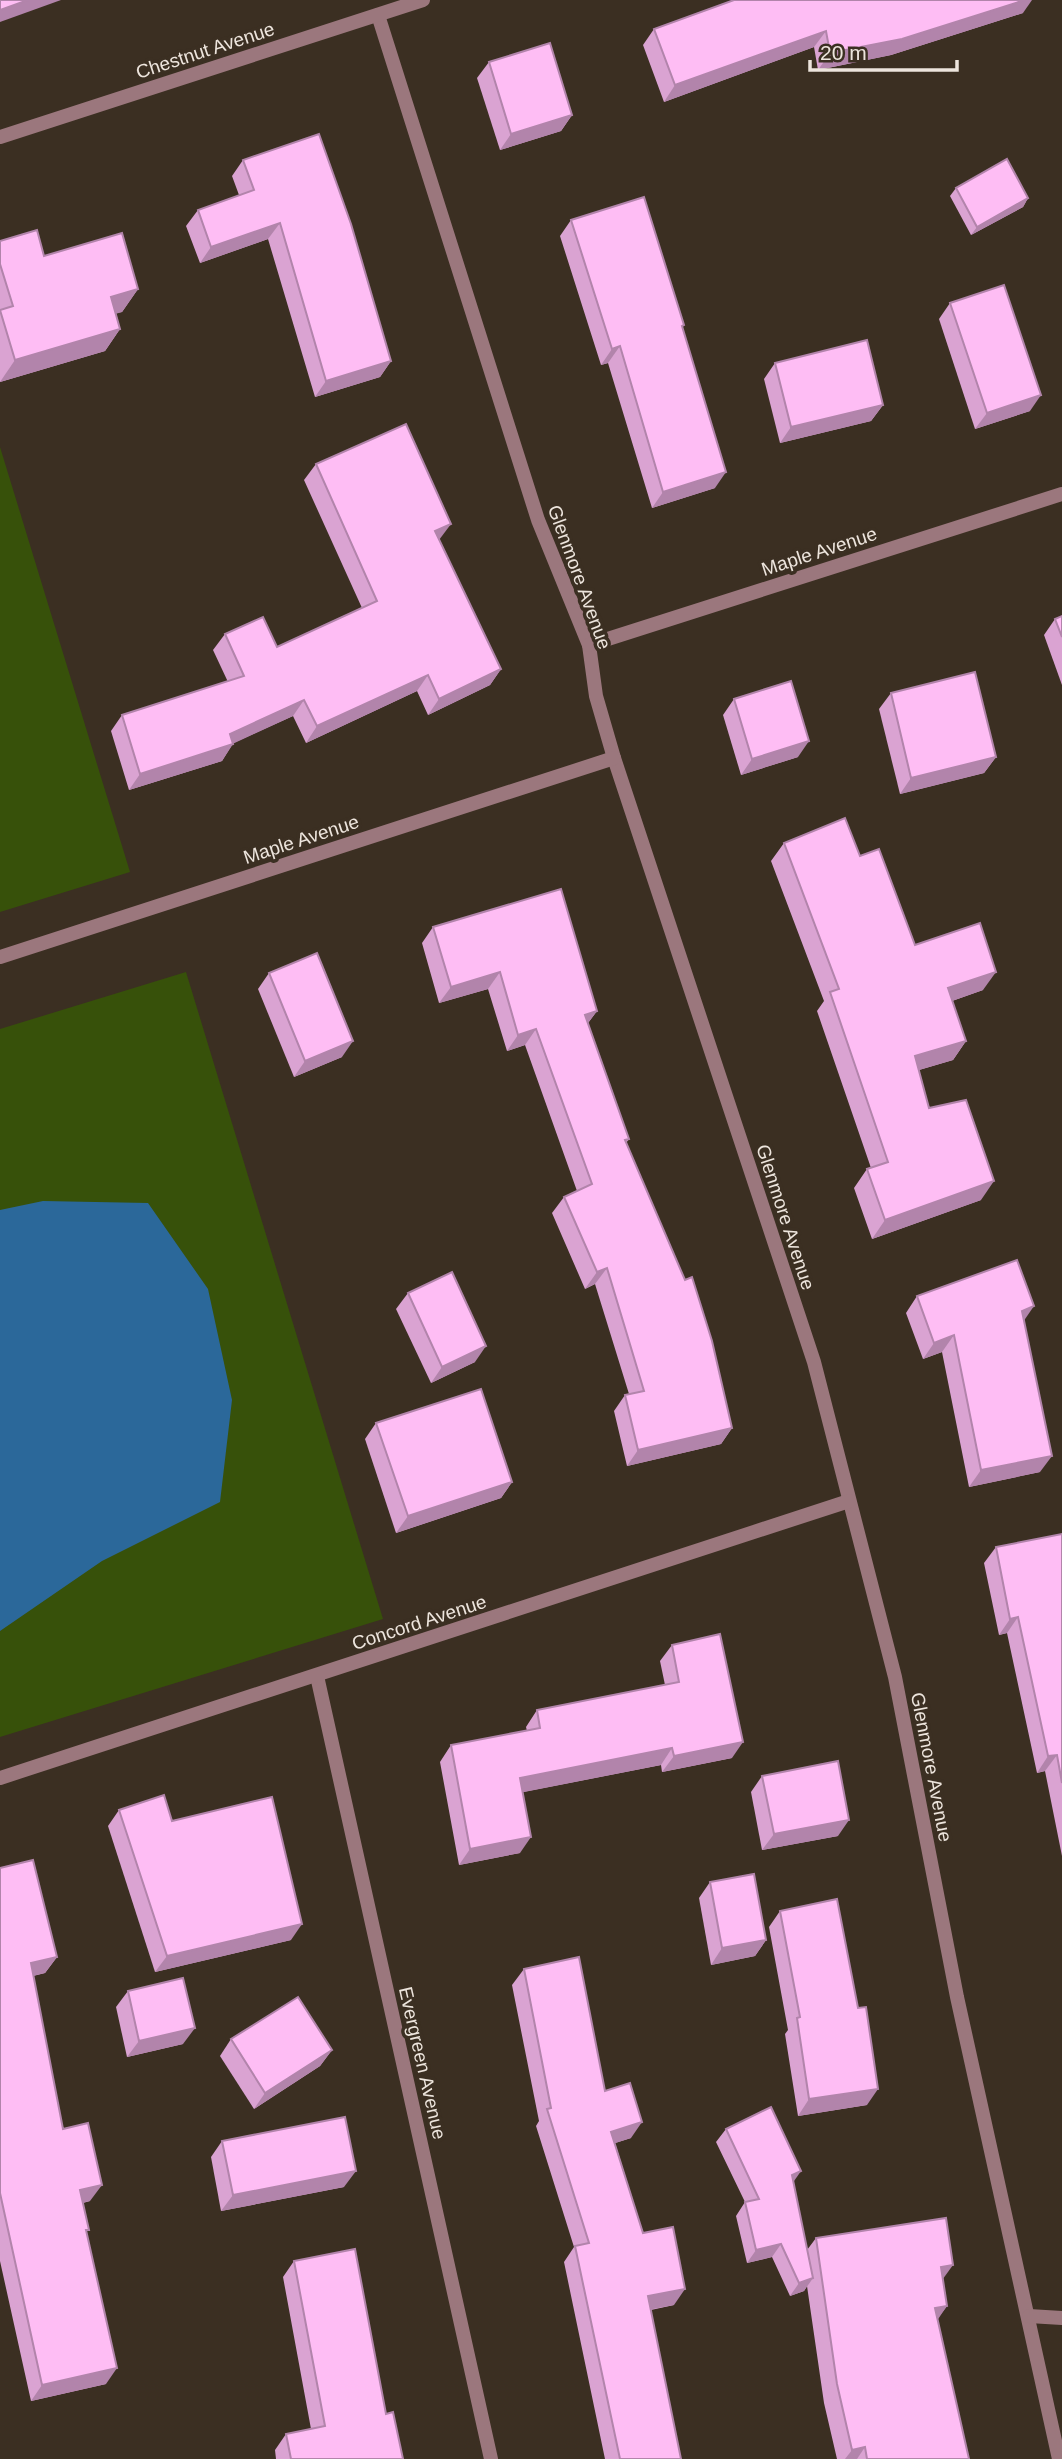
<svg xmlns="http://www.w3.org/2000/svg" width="1062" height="2459" viewBox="0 0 1062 2459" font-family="Helvetica,sans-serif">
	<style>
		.green { fill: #37510a }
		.water { fill: #2b689a }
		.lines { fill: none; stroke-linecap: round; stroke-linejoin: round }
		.minor { stroke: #9b777d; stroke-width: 14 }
		.wall { fill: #daa3d2 }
		.shaded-wall { fill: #b284ab }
		.building { fill: #febdf4; stroke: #b284ab; stroke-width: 2 }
		.labels { text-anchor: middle; stroke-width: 7; stroke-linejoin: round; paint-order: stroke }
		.street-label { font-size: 19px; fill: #ede5dd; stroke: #3b2f22 }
	</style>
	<rect width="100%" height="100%" fill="#3b2f22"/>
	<g class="green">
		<path d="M0,447L130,872L0,912Z"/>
		<path d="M186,972L383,1619L0,1737V1029Z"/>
	</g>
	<path class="water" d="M43,1201L148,1203L208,1289L232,1400L220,1502L102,1561L0,1631V1210Z"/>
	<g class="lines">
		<g class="minor">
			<path d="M378,15L538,520L589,645L596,696L614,758L814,1362L895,1677L957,1997L1059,2459"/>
			<path d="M0,137L423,0"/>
			<path d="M589,645L1062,494"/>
			<path d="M0,957L614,758"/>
			<path d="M317,1676L491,2459"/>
			<path d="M0,1778L849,1501"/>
			<path d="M1029,2316L1062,2318"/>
		</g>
	</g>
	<g class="wall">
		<path d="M1023,13L891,55L818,70L814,47L664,102L643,45L654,29Z"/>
		<path d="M489,62L572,115L561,131L500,150L477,78Z"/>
		<path d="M243,160L391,361L380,377L315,397L268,239L200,263L186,226L198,210L239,195L232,176Z"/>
		<path d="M956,188L1028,198L1023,207L971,235L950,196Z"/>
		<path d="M571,220L682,329L715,488L652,508L608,363L601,365L560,236Z"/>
		<path d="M0,241L138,289L122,312L116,313L120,329L105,351L0,382Z"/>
		<path d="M950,303L1030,411L975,429L939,319Z"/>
		<path d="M775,363L883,405L871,421L780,443L764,379Z"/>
		<path d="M316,464L439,540L501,669L490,685L428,715L417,691L306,743L293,716L233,743L222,761L129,790L111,731L122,715L228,682L213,650L225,634L277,647L362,608L304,480Z"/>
		<path d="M1062,616V685L1044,635L1055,619Z"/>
		<path d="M891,693L996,757L984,773L900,794L879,709Z"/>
		<path d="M734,699L798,757L741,775L723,715Z"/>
		<path d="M784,843L860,856L915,945L983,990L952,1001L966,1041L953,1060L919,1070L929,1108L981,1200L872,1239L854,1188L867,1169L871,1168L817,1011L824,1001L771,861Z"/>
		<path d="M433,927L597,1011L588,1023L629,1139L626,1143L732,1428L721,1444L627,1466L614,1411L625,1395L629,1394L595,1284L585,1289L552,1213L564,1197L577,1191L525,1045L507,1051L488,989L439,1003L422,943Z"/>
		<path d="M269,973L342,1057L294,1077L258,989Z"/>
		<path d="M408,1293L475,1362L431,1383L396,1309Z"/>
		<path d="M917,1296L1024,1321L1040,1472L969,1487L942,1352L923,1359L906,1313Z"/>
		<path d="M376,1423L512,1482L501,1498L396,1533L365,1439Z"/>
		<path d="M1062,1534V1856L1045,1771L1037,1773L1007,1633L999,1635L984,1563L996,1547Z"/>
		<path d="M672,1645L732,1758L662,1772L661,1765L523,1792L520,1853L459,1865L440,1762L451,1745L527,1731L526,1727L537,1710L665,1685L660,1661Z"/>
		<path d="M762,1776L838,1836L762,1850L751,1792Z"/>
		<path d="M119,1810L172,1821L291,1940L155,1972L108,1826Z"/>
		<path d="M0,1868L57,1957L45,1973L33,1976L63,2129L90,2201L83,2203L106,2384L31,2401L0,2261Z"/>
		<path d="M710,1882L766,1940L755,1956L711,1965L699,1898Z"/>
		<path d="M780,1911L867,2105L798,2116L785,2034L788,2030L769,1927Z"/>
		<path d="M524,1969L605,2091L631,2138L615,2143L643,2233L674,2305L651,2310L681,2459H605L564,2262L574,2247L536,2126L539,2121L512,1985Z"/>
		<path d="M128,1991L183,2044L127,2057L116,2007Z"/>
		<path d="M231,2039L332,2050L320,2066L254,2109L220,2056Z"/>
		<path d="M726,2129L793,2182L807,2250L816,2238L943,2280L947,2306L937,2319L969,2459H837L824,2403L807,2286L804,2291L790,2296L772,2257L747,2263L736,2216L745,2202L716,2142Z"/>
		<path d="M222,2141L344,2187L221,2211L211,2157Z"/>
		<path d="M294,2261L386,2414L403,2459H276L275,2450L286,2434L311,2429L283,2277Z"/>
	</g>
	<g class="shaded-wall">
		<path d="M28,0H61L0,22V10Z"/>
		<path d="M1025,0H1032L1023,13L891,55L818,70L830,53Z"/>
		<path d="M826,31L814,47L664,102L675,85Z"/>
		<path d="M572,115L561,131L500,150L511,134Z"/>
		<path d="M1028,198L1023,207L971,235L977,227Z"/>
		<path d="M280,223L268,239L200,263L211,247Z"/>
		<path d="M138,289L122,312L95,320L111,297Z"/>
		<path d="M120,329L105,351L0,382L15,360Z"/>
		<path d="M620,346L608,363L601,365L612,349Z"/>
		<path d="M391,361L380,377L315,397L326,381Z"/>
		<path d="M1041,395L1030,411L975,429L987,413Z"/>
		<path d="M883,405L871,421L780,443L791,427Z"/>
		<path d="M726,472L715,488L652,508L663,492Z"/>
		<path d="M451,524L439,540L435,531Z"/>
		<path d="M501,669L490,685L428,715L439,699Z"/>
		<path d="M428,675L417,691L306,743L317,726Z"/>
		<path d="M304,700L293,716L226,747L233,744L222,761L129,790L140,774Z"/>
		<path d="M809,741L798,757L741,775L752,759Z"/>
		<path d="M996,757L984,773L900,794L911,778Z"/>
		<path d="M500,972L488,989L439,1003L451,987Z"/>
		<path d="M996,972L983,990L935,1007L948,988Z"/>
		<path d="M597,1011L585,1027V1015Z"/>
		<path d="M536,1029L525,1045L507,1051L518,1035Z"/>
		<path d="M353,1041L342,1057L294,1077L305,1061Z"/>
		<path d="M966,1041L953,1060L902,1075L915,1056Z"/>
		<path d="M994,1181L981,1200L872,1239L885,1220Z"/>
		<path d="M607,1268L595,1284L585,1289L597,1272Z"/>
		<path d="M1034,1306L1023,1322L1022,1311Z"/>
		<path d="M954,1335L942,1352L923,1359L934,1343Z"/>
		<path d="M486,1346L475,1362L431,1383L442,1367Z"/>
		<path d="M732,1428L721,1444L627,1466L638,1450Z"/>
		<path d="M1052,1456L1040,1472L969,1487L981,1470Z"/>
		<path d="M512,1482L501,1498L396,1533L408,1516Z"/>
		<path d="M1018,1617L1007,1633L999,1635L1010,1619Z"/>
		<path d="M743,1742L732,1758L662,1772L674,1756Z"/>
		<path d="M672,1748L661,1765L509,1795L520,1778Z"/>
		<path d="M1057,1755L1045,1771L1037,1773L1048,1756Z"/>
		<path d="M849,1820L838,1836L762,1850L774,1834Z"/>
		<path d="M531,1837L520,1853L459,1865L470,1849Z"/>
		<path d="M302,1924L291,1940L155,1972L167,1956Z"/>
		<path d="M766,1940L755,1956L711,1965L722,1948Z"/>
		<path d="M57,1957L45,1973L20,1979L31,1963Z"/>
		<path d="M195,2028L183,2044L127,2057L139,2041Z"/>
		<path d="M332,2050L320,2066L254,2109L265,2093Z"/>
		<path d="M878,2089L867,2105L798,2116L809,2099Z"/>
		<path d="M642,2122L631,2138L600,2148L611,2132Z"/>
		<path d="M356,2171L344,2187L221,2211L233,2195Z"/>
		<path d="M801,2171L792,2184V2175Z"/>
		<path d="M102,2185L90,2201L68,2206L80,2190Z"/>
		<path d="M781,2244L772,2257L747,2263L756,2250Z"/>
		<path d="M953,2265L940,2283L941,2267Z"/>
		<path d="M813,2278L804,2291L790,2296L799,2283Z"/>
		<path d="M685,2289L674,2305L637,2312L648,2296Z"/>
		<path d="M947,2306L934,2325L935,2308Z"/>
		<path d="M117,2368L106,2384L31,2401L42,2385Z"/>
		<path d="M865,2447L857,2459H845L852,2450Z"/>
	</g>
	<g class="building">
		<path d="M0,0H28L0,10Z"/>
		<path d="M734,0H1025L902,39L830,53L826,31L675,85L654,29Z"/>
		<path d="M550,43L572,115L511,134L489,62Z"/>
		<path d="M319,134L351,224L391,361L326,381L280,223L211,247L198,210L254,190L243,160Z"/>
		<path d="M1007,159L1028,198L977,227L956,188Z"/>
		<path d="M644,197L684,325L682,326L726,472L663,492L620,346L612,349L571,220Z"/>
		<path d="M37,230L44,256L122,233L138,289L111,297L120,329L15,360L0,310L13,306L0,264V241Z"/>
		<path d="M1004,285L1041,395L987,413L950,303Z"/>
		<path d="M867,340L883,405L791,427L775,363Z"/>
		<path d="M406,424L451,524L435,531L501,669L439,699L428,675L317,726L304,700L230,734L233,744L140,774L122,715L244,676L225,634L263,617L277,647L377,601L316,464Z"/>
		<path d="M1062,616V637L1055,619Z"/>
		<path d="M975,672L996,757L911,778L891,693Z"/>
		<path d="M791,681L809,741L752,759L734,699Z"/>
		<path d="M845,818L860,856L879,849L915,945L980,923L996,972L948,988L966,1041L915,1056L929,1108L966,1100L994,1181L885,1220L867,1169L888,1162L830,992L839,989L784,843Z"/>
		<path d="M561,889L597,1011L585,1015L629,1139L625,1140L685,1280L692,1277L712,1341L732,1428L638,1450L625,1395L644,1391L607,1268L597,1272L564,1197L592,1184L536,1029L518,1035L500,972L451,987L433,927Z"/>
		<path d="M317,953L353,1041L305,1061L269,973Z"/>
		<path d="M1017,1260L1034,1306L1022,1311L1052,1456L981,1470L954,1335L934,1343L917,1296Z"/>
		<path d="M452,1272L486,1346L442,1367L408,1293Z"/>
		<path d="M481,1389L512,1482L408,1516L376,1423Z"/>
		<path d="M1062,1534V1783L1057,1755L1048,1756L1018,1617L1010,1619L996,1547Z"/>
		<path d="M720,1634L743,1742L674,1756L672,1748L520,1778L531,1837L470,1849L451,1745L540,1728L537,1710L679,1682L672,1645Z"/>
		<path d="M838,1761L849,1820L774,1834L762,1776Z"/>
		<path d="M164,1795L172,1821L272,1797L302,1924L167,1956L119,1810Z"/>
		<path d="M33,1860L57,1957L31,1963L63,2129L88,2123L102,2185L80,2190L89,2230H86L117,2368L42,2385L0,2193V1868Z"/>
		<path d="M754,1874L766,1940L722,1948L710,1882Z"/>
		<path d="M837,1899L858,2008L866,2007L878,2089L809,2099L797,2018L800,2017L780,1911Z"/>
		<path d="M579,1957L605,2091L630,2083L642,2122L611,2132L643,2233L673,2227L685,2289L648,2296L681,2459H620L575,2246L589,2243L547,2109L551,2108L524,1969Z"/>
		<path d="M183,1978L195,2028L139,2041L128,1991Z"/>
		<path d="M298,1997L332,2050L265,2093L231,2039Z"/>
		<path d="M771,2107L801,2171L792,2175L813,2278L799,2283L781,2244L756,2250L745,2202L759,2199L726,2129Z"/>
		<path d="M345,2117L356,2171L233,2195L222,2141Z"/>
		<path d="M946,2218L953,2265L941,2267L947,2306L935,2308L969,2459H867L865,2447L852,2450L837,2384L816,2238Z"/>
		<path d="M355,2249L386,2414L393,2412L403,2459H291L286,2434L325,2426L294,2261Z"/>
	</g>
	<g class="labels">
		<g class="street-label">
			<text transform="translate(205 50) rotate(-18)" y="7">Chestnut Avenue</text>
			<text transform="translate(819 551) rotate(-18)" y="7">Maple Avenue</text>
			<text transform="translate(580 577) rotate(70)" y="7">Glenmore Avenue</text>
			<text transform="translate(301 839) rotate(-18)" y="7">Maple Avenue</text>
			<text transform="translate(786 1217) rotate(72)" y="7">Glenmore Avenue</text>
			<text transform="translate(419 1622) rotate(-18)" y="7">Concord Avenue</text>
			<text transform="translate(932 1767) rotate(79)" y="7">Glenmore Avenue</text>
			<text transform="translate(423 2063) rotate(77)" y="7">Evergreen Avenue</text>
		</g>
	</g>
	<path d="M810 60v10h147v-10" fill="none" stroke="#ede5dd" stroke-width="3.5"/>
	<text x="820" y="60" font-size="21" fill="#ede5dd" stroke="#3b2f22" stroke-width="5" paint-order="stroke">20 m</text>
</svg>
